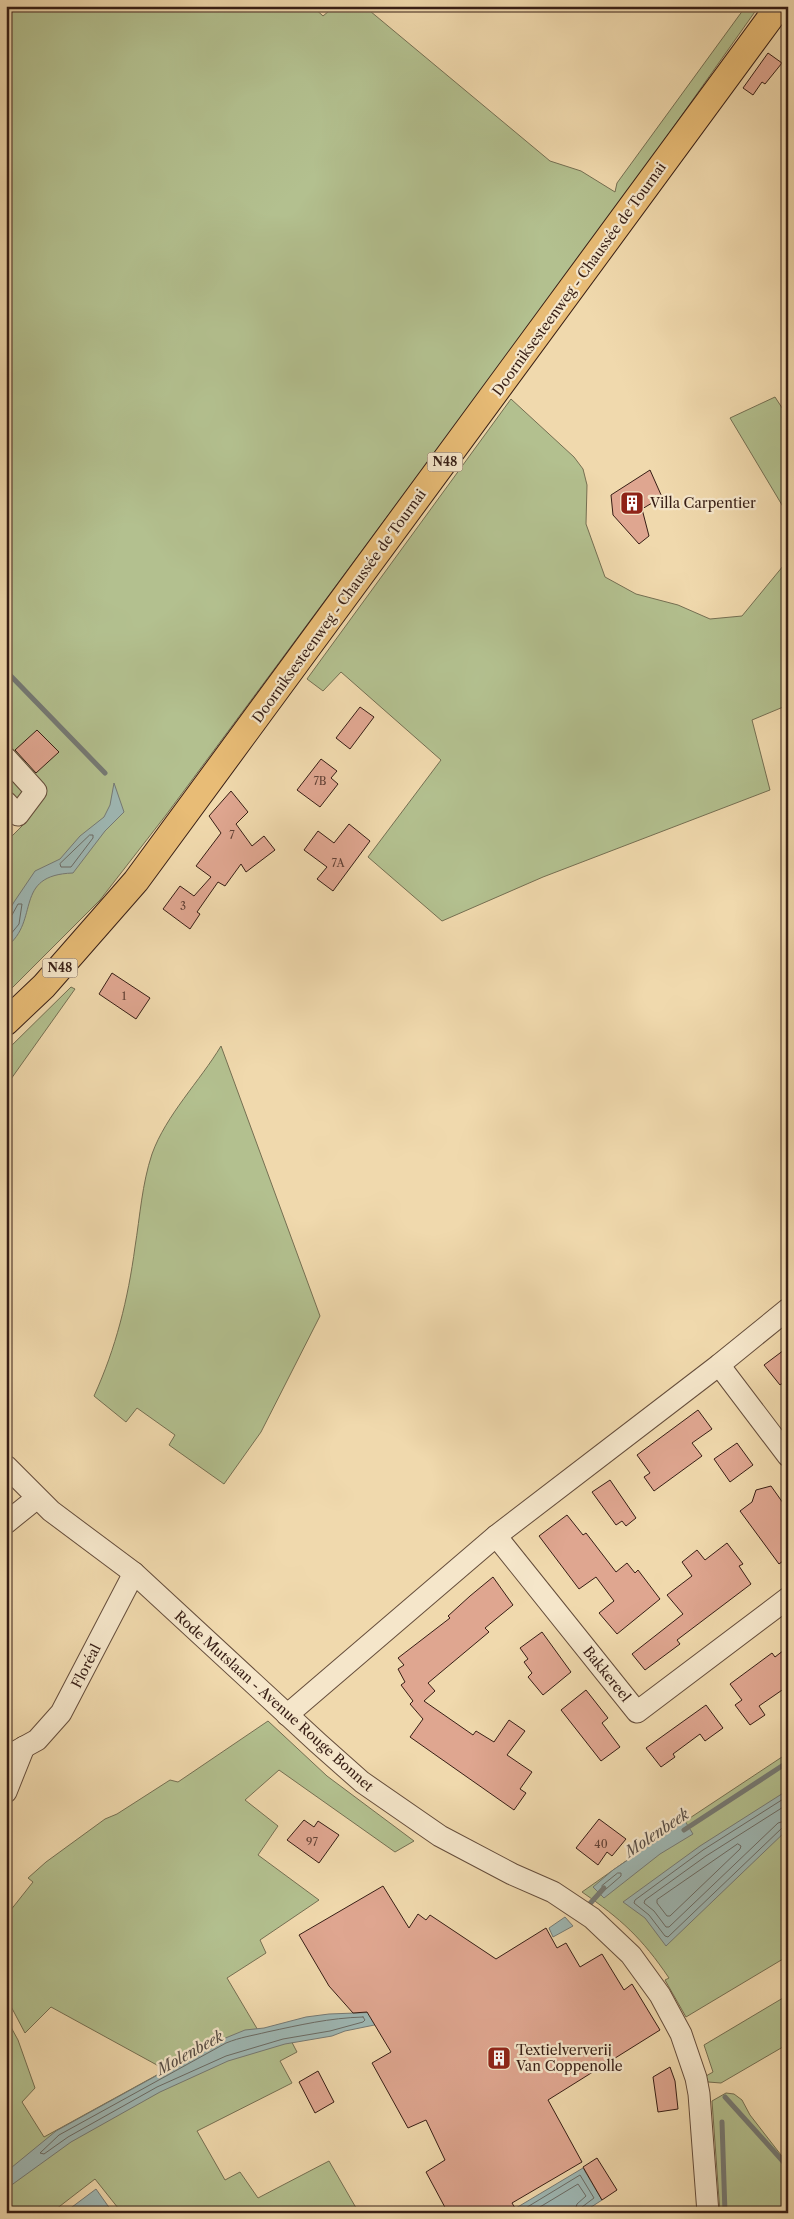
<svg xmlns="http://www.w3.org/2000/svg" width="794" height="2219" viewBox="0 0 794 2219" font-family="'Libre Caslon Text',serif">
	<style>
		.green { fill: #b3c08f; stroke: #756f52 }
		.water { fill: #9eb8b5; stroke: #757a75 }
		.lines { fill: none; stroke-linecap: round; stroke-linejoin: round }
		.shore { stroke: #6a6b65; stroke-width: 1 }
		.stream { stroke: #757a75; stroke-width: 5 }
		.building { fill: #dfa690; stroke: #371e15 }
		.minor-casing { stroke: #654d3b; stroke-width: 23 }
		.major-casing { stroke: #371e15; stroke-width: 28 }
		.minor { stroke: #f5e6ca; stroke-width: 21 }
		.major { stroke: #e8bc76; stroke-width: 26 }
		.labels { text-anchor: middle; stroke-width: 4.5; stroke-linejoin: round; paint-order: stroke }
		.number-label { font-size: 11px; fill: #614034 }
		.shield { fill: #f5e6ca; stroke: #705a4b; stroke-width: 1 }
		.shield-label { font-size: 12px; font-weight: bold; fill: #371e15 }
		.street-label { font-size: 14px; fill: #371e15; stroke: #f5e6ca }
		.poi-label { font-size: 14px; fill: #371e15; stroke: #f5e6ca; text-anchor: start }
		.water-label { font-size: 15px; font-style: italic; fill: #564c45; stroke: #f5e6ca }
	</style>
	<rect width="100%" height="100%" fill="#f0d9ad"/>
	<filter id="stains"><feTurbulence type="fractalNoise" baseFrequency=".004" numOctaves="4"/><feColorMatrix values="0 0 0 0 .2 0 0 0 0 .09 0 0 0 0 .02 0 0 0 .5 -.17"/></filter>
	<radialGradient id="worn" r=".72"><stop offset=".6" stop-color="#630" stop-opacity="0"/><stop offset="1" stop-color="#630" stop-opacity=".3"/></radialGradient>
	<g class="green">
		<path d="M6,6H312L323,16L335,6H364L550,161L581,171L615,192L617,183L746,6H759L624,197L166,815L100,900L6,994V842L27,821L33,806L18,804L6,792Z"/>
		<path d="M775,397L788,417V515L730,418Z"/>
		<path d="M511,399L574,457L583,469L587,485L586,524L605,577L636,594L678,605L710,619L742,616L788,560V705L752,720L770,790L543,877L442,921L368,857L441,760L341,672L323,691L307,679Z"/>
		<path d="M71,987L75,989L6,1086V1051Z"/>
		<path d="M221,1046L320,1316L261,1432L224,1484L169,1445L175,1435L137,1408L126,1422L94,1396C116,1348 128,1299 135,1247C140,1216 142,1184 152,1154C166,1115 200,1081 221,1046Z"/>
		<path d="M268,1721L327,1776L414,1841L395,1852L279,1770L245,1800L278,1826L258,1855L319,1900L260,1940L266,1953L227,1978L262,2037L286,2031L297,2052L280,2061L292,2083L197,2131L225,2180L240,2172L258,2198L329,2161L359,2213H122L95,2179L51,2213H6V2018L18,2040L35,2088L22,2102L44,2137L166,2070L51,2007L25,2033L6,1997V1916L33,1882L28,1878L46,1862L105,1819L117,1814L170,1780L178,1782Z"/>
		<path d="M788,1753V1956L686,2017L665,1980L669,1978C642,1938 621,1919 582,1892L643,1849Z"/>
		<path d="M788,1995V2044L721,2083L708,2082L706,2076L713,2072L704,2045Z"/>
		<path d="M726,2093L734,2094L742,2100L750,2115L788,2164V2213H720L712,2101Z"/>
	</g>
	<g class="water">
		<path d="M114,783L124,812L105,831L73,873C12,875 41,921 6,947V916L14,902L35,871L60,859L80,836L104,817L110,805Z"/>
		<path d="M788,1790V1829L666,1946L645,1918L623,1902L700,1846Z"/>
		<path d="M685,1821L693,1834L660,1854L604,1898L593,1887L613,1870Z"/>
		<path d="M565,1917L573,1926L553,1937L549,1928Z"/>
		<path d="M408,2011L394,2021L345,2031L332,2036L285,2044L228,2061L160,2092L71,2142L6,2189V2172L56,2131L223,2039L245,2030L264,2028L306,2017L329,2014Z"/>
		<path d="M583,2168L602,2200L582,2213H518L516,2208Z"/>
		<path d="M96,2189L113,2213H64Z"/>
	</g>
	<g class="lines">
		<g class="shore">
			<path d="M90,835H93V838L71,867H61L60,864Z"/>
			<path d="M6,917L12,915L18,904H22L19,924L6,940"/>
			<path d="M788,1796L703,1850L635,1900L634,1903L649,1915L665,1936L668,1937L782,1828L788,1826"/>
			<path d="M788,1804L706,1856L645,1900L644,1903L654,1911L666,1927H669L778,1823L788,1820"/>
			<path d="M738,1844L741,1846L740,1849L670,1916H667L657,1903V1900Z"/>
			<path d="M618,1873H621V1876L606,1889H603L602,1886Z"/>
			<path d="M363,2017L365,2020L363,2022L330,2031L283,2039L226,2056L157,2087L68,2137L44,2154L40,2153L59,2135L226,2043C241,2037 251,2036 267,2032C300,2025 329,2018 363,2017Z"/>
			<path d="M522,2213L524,2209L580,2175L594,2198L582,2207L580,2213"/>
			<path d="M530,2213L578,2184L586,2196L577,2204L574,2213"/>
		</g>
		<g class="stream">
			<path d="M6,671L105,773"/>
			<path d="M684,1830L788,1762"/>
			<path d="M586,1908L604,1888"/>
			<path d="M725,2097L788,2167"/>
			<path d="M722,2122L725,2213"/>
		</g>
	</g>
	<g class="building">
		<path d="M768,53L782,63L765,84L762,82L753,95L743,88Z"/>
		<path d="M650,470L662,497L642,509L649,536L639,544L613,515L611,495Z"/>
		<path d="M360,707L374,717L350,749L336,738Z"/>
		<path d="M37,730L59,752L36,773L15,750Z"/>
		<path d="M321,759L337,771L331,778L338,784L320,807L297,790Z"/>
		<path d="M231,791L248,812L236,824L252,846L264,836L275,850L246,872L241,864L225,886L218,882L197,912L200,914L190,929L163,909L180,886L194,896L211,877L196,866L221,833L209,816Z"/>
		<path d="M349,824L370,841L333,891L317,879L327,867L304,850L318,831L334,843Z"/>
		<path d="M112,973L150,998L136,1019L99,994Z"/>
		<path d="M788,1347V1379L780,1385L764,1365Z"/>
		<path d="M698,1410L712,1429L692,1443L702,1456L654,1491L644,1477L650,1473L637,1455Z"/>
		<path d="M737,1443L753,1465L730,1482L714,1459Z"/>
		<path d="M610,1480L636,1518L626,1526L622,1521L616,1525L592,1492Z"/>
		<path d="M771,1486L788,1510V1557L779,1564L740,1511L752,1502L756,1490Z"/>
		<path d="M567,1515L583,1535L586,1533L616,1572L627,1563L635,1573L638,1570L660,1599L617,1634L599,1613L614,1601L596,1577L579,1589L539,1536Z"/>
		<path d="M727,1543L743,1564L739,1566L751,1584L677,1640L680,1644L645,1670L632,1654L683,1614L667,1595L692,1576L682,1562L697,1550L705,1560Z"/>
		<path d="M493,1577L513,1605L485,1628L489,1632L428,1683L435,1691L424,1701L473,1735L476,1731L494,1742L509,1720L525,1731L507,1755L532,1772L520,1789L526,1793L514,1810L410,1737L423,1719L410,1704L413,1701L401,1685L405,1682L398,1669L404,1665L398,1658L450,1618L448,1616L470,1596Z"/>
		<path d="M542,1632L571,1672L543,1695L528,1677L532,1673L524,1662L528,1659L520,1648Z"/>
		<path d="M788,1647V1686L759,1706L765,1715L750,1725L735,1705L742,1700L730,1684L772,1653L775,1657Z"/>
		<path d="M586,1690L608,1718L602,1723L620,1747L601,1761L561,1710Z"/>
		<path d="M706,1705L723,1728L705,1741L700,1734L673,1754L675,1757L661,1767L646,1748Z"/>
		<path d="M599,1819L626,1839L612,1856L607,1852L598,1865L576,1848Z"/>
		<path d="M304,1820L314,1827L318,1821L339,1835L319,1863L287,1840Z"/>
		<path d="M383,1886L409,1928L418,1914L426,1920L430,1915L496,1959L546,1928L557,1948L566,1943L580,1967L602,1954L624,1990L632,1984L660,2030L548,2100L582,2162L512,2203L518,2213H448L426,2172L445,2160L426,2120L408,2128L372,2063L391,2052L367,2012L353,2013L329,1986L299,1935Z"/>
		<path d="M670,2067L675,2081L678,2109L658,2112L653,2077Z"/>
		<path d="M318,2071L334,2102L315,2113L299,2082Z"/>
		<path d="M597,2158L617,2190L602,2200L583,2167Z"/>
	</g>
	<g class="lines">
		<g class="minor-casing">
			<g id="minor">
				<path d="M6,758L36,791L18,815L6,802"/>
				<path d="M719,1365L788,1456"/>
				<path d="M6,1466L51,1511L134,1573L318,1743L362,1782L440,1836L512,1874L553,1892L592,1918L631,1955L660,1995L681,2034L696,2078L699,2094L708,2213"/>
				<path d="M6,1523L37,1498"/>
				<path d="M496,1536L637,1712L788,1598"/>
				<path d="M287,1715L496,1536L719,1365L788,1309"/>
				<path d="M6,1757L37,1740L61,1713L134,1573"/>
				<path d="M6,1792L24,1747"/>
			</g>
		</g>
		<g class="major-casing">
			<path id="major" d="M6,1022L44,986L136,881L779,6"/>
		</g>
		<use href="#minor" class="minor"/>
		<use href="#major" class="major"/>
	</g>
	<defs>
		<g id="building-square" transform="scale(1.25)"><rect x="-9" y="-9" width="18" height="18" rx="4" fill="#8f2418" stroke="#f5e6ca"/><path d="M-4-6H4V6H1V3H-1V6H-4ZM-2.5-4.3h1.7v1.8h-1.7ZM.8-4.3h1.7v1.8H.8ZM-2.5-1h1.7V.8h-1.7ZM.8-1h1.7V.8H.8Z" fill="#fff"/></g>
	</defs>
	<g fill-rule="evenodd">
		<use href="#building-square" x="632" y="503"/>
		<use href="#building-square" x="499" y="2058"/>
	</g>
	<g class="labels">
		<g class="number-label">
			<text x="320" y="785">7B</text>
			<text x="232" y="839">7</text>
			<text x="338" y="867">7A</text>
			<text x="183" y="910">3</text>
			<text x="124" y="1000">1</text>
			<text x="312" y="1846">97</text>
			<text x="601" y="1848">40</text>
		</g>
		<g class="shield">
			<rect x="427.5" y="452.5" width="35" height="19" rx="4"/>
			<rect x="42.5" y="958.5" width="35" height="19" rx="4"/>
		</g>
		<g class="shield-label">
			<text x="445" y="466">N48</text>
			<text x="60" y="972">N48</text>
		</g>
		<g class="street-label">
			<text transform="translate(579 279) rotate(-54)" y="5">Doorniksesteenweg - Chaussée de Tournai</text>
			<text transform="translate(339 606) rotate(-54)" y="5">Doorniksesteenweg - Chaussée de Tournai</text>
			<text transform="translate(86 1666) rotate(-63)" y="5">Floréal</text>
			<text transform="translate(607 1674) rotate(51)" y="5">Bakkereel</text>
			<text transform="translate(274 1701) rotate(42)" y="5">Rode Mutslaan - Avenue Rouge Bonnet</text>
		</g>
		<g class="poi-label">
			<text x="650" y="508">Villa Carpentier</text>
			<text x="516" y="2055">Textielververij<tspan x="516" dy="16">Van Coppenolle</tspan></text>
		</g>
		<g class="water-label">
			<text transform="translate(657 1833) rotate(-34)" y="5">Molenbeek</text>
			<text transform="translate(190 2053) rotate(-29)" y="5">Molenbeek</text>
		</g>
	</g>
	<rect width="794" height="2219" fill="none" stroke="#f0d9ad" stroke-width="25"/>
	<rect x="8" y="8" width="779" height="2204" fill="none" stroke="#371e15" stroke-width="2.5"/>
	<rect x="12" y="12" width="769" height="2194" fill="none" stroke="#371e15"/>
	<rect width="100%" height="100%" filter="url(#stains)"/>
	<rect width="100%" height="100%" fill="url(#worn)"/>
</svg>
